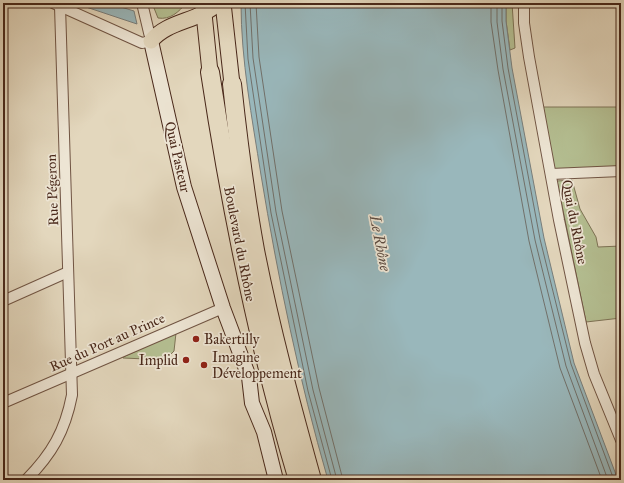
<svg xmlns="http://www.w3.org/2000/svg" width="624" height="483" viewBox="0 0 624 483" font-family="'IM FELL Great Primer',serif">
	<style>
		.green { fill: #b4be91; stroke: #7e7356 }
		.water { fill: #99b7bb; stroke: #797e7b }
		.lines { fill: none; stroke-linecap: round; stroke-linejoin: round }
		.shore { stroke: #71706a; stroke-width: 1 }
		.street-casing { stroke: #705443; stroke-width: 12 }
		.secondary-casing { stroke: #49281a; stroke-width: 16 }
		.primary-casing { stroke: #49281a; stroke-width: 17 }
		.highway-casing { stroke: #49281a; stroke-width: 20 }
		.street { stroke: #ede5d4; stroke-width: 10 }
		.secondary { stroke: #ede5d4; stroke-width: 14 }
		.primary { stroke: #e3d7bd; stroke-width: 15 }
		.highway { stroke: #e3d7bd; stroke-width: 18 }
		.poi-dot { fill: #8f2418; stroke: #ede5d4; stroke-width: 1.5 }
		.labels { text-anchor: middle; stroke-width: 3.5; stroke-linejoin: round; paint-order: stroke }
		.street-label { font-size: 14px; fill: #49281a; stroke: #ede5d4 }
		.poi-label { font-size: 14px; fill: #49281a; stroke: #ede5d4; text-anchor: start }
		.water-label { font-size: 15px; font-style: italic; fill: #5d4c42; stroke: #ede5d4 }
	</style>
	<rect width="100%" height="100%" fill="#e3d7bd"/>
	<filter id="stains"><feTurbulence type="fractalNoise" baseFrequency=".005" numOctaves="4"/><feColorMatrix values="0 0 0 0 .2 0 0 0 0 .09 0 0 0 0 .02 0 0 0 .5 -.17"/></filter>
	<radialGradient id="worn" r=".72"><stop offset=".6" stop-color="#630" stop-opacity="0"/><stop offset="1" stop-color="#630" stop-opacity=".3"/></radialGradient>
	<g class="green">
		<path d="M152,3H186C179,12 170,20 158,18Z"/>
		<path d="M506,3H512L515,48L510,50L506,21Z"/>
		<path d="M543,107H621V166L554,170Z"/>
		<path d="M572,180L580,209L596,237L598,247L621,246V318L586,322L557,181Z"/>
		<path d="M176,333L174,351L169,356V360L123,358V357Z"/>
	</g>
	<g class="water">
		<path d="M74,3H108L134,11L137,24Z"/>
		<path d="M241,3H506V21L512,68L544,238L574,363L618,480H328C299,380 278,278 261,175C252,118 241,60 241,3Z"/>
	</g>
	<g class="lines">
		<g class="shore">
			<path d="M245,3L248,59L271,213L308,391L332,480"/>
			<path d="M250,3L253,58L276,212L313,390L337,480"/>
			<path d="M256,3L259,57L282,211L319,388L343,480"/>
			<path d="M491,3V22L498,70L529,241L560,368L602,480"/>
			<path d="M497,3V22L503,69L535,240L566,366L608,480"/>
			<path d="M502,3V21L508,68L540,239L571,364L614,480"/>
		</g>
		<g class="street-casing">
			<g id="street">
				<path d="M53,3L142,43L151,41L142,3"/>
				<path d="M524,3V23L529,57L559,220L585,343L594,374L621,440"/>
				<path d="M551,174L621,171"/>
				<path d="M3,301L68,272"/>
				<path d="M3,403L223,308"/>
				<path d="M26,480C52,454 65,431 72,395L60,6"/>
			</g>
		</g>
		<g class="secondary-casing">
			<path id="secondary" d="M151,41L184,187L223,308L249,377L252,403L264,432L276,480"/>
		</g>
		<g class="primary-casing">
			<g id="primary">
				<path d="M223,3L232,84"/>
				<path d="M203,4L210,72"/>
				<path d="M151,41C168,20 199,22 218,3"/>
			</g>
		</g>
		<g class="highway-casing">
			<g id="highway">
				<path d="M210,72C231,210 258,346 298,480"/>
				<path d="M232,84C238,140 245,195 255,250C270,327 291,404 312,480"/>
			</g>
		</g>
		<use href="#street" class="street"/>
		<use href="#secondary" class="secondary"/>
		<use href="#primary" class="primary"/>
		<use href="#highway" class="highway"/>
	</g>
	<g class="poi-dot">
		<circle cx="196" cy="339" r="4"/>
		<circle cx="186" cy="360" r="4"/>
		<circle cx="204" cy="365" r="4"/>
	</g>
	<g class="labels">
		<g class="street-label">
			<text transform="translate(178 157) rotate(77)" y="5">Quai Pasteur</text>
			<text transform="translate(52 190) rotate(-92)" y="5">Rue Pégeron</text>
			<text transform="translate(575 222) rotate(79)" y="5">Quai du Rhône</text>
			<text transform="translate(240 244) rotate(79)" y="5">Boulevard du Rhône</text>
			<text transform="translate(107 342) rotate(-24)" y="5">Rue du Port au Prince</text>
		</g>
		<g class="poi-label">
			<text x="204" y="344">Bakertilly</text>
			<text x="212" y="362">Imagine<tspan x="212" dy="16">Développement</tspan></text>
			<text x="178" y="365" text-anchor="end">Implid</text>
		</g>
		<g class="water-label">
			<text transform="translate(380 243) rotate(79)" y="5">Le Rhône</text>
		</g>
	</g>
	<rect width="624" height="483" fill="none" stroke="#e3d7bd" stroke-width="16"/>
	<rect x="4" y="4" width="616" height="475" fill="none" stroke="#49281a" stroke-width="2"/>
	<rect x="8" y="8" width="608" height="467" fill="none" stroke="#49281a"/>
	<rect width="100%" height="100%" filter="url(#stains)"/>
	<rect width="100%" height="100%" fill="url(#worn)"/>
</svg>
